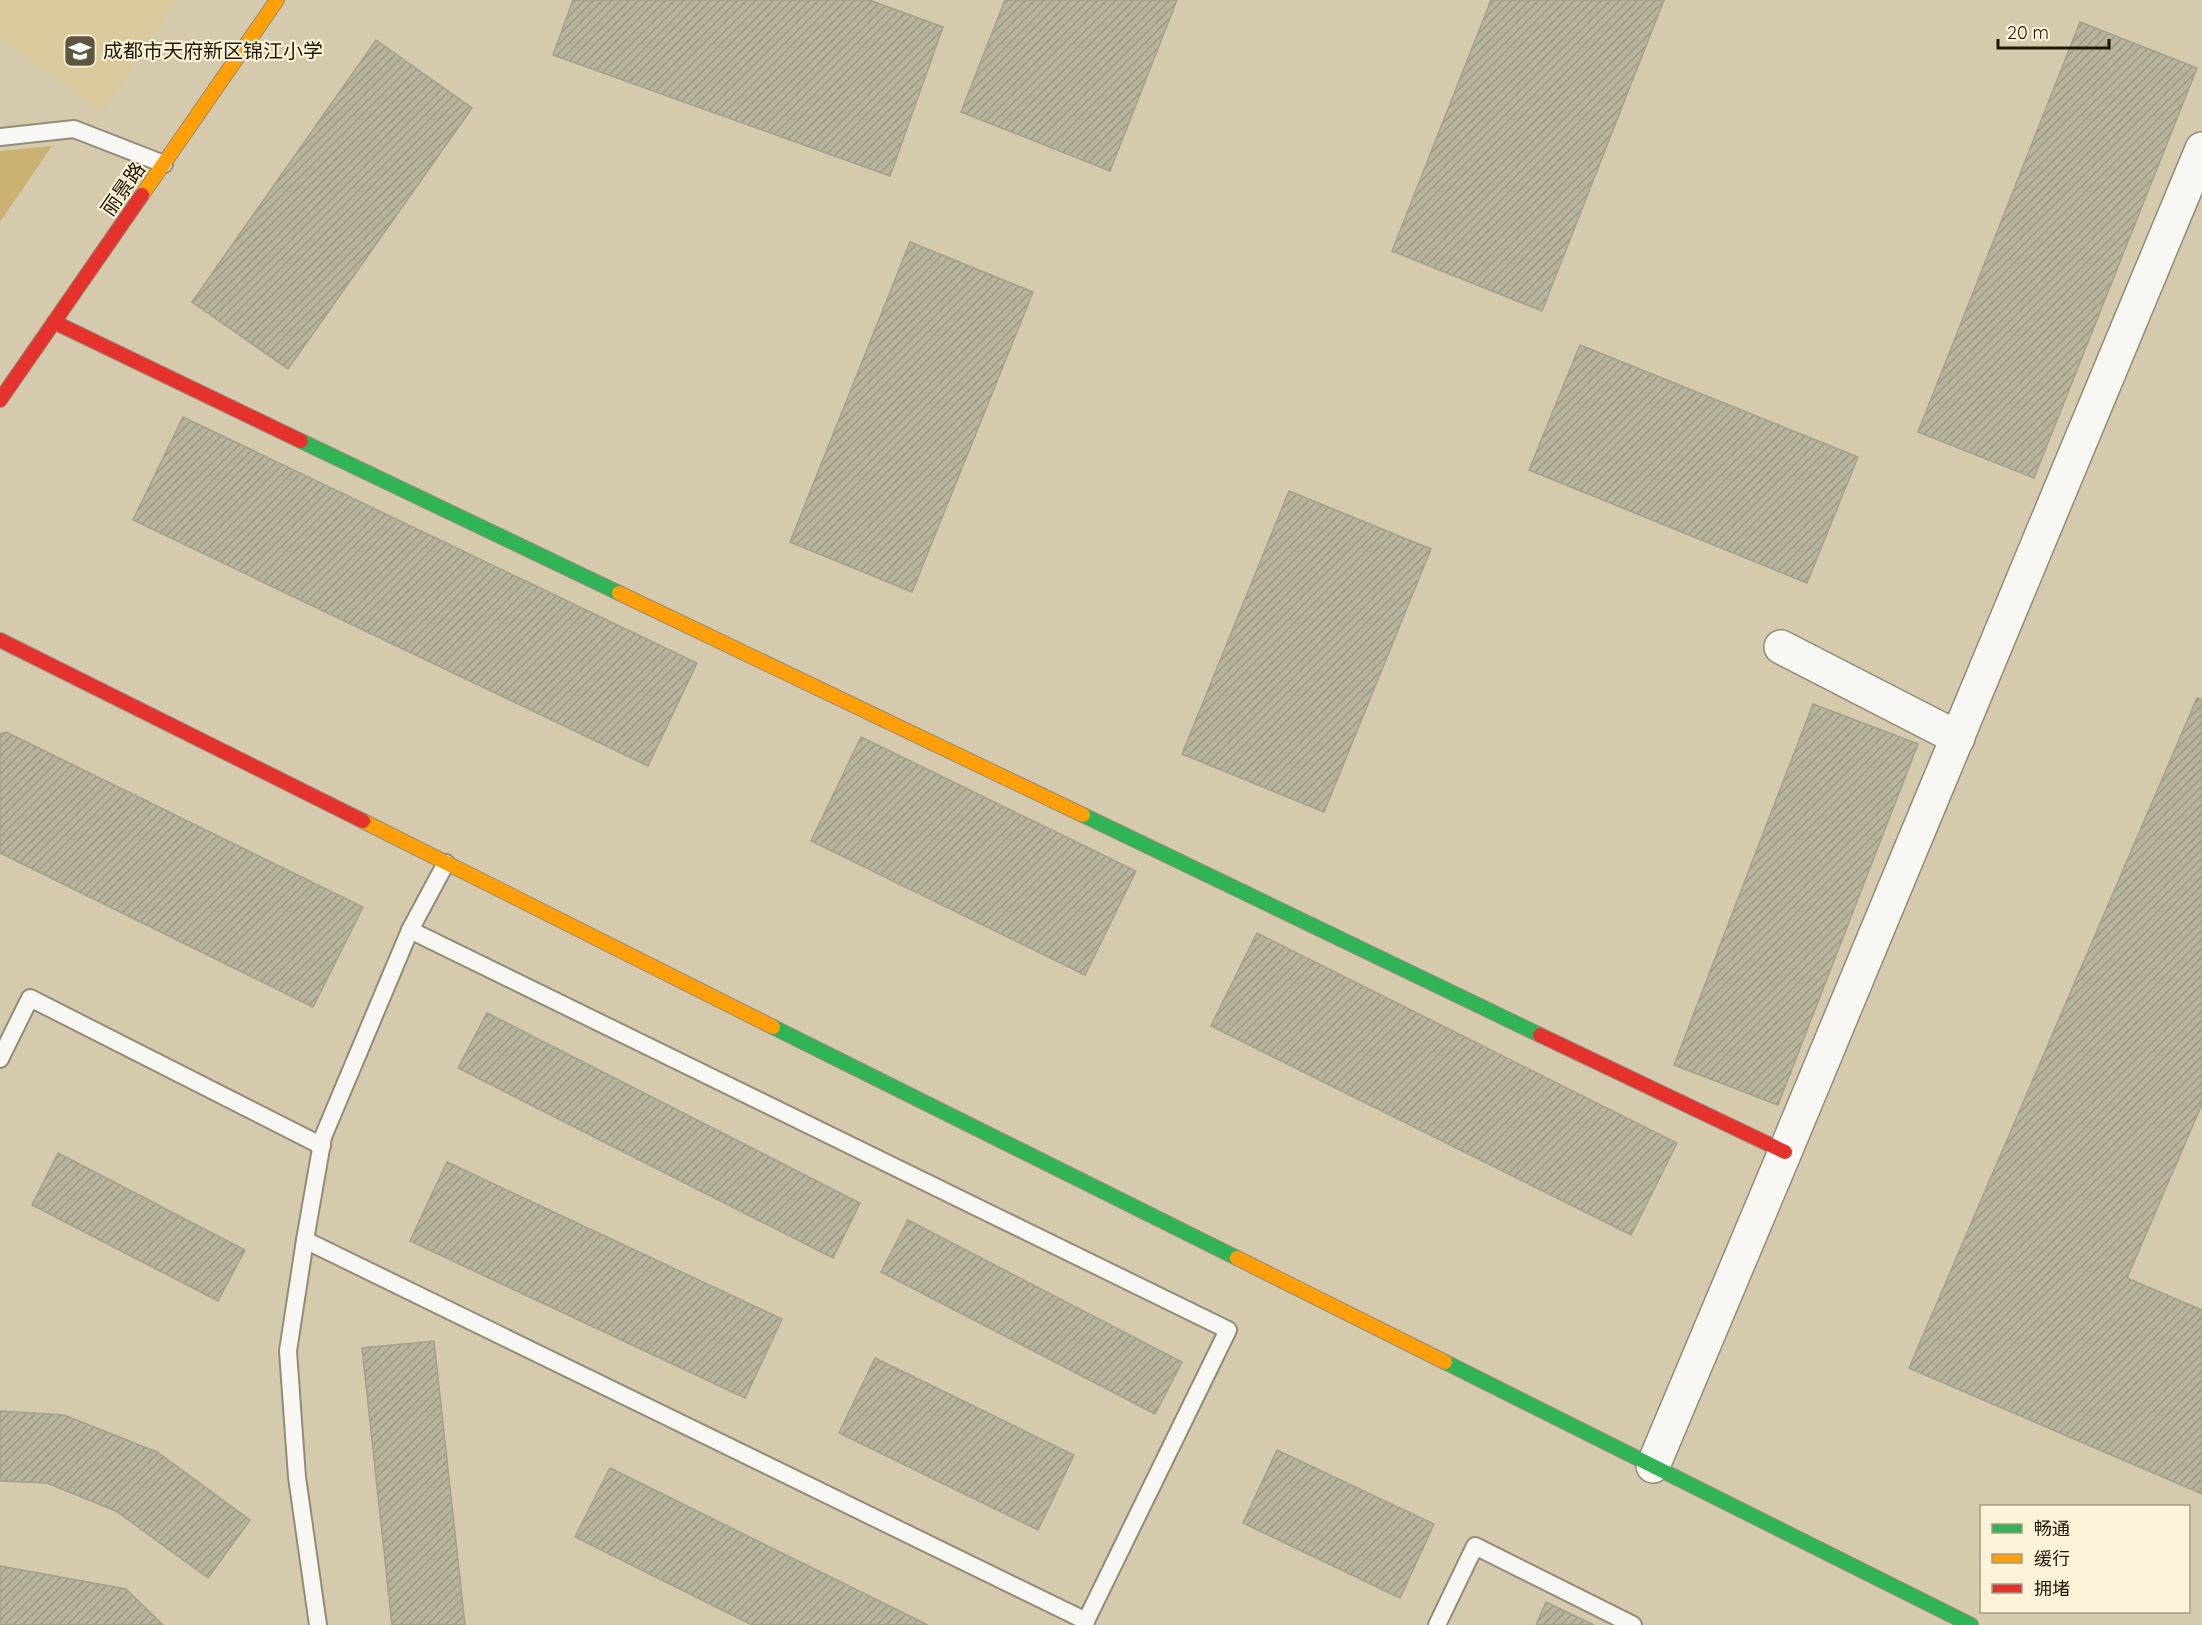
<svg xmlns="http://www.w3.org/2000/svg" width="2202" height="1625" viewBox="0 0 2202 1625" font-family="Quicksand,'Noto Sans SC',sans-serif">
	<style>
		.built { fill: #dac99c }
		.grass { fill: #c9b272 }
		.building { fill: url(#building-hatch); stroke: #a5a08a; stroke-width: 1.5 }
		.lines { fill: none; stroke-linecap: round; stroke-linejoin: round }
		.lane-casing { stroke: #938b75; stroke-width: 20 }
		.street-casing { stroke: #938b75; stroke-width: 36 }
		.fast-casing { stroke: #938b75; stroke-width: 16 }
		.slow-casing { stroke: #938b75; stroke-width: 16 }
		.jam-casing { stroke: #938b75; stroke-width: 16 }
		.lane { stroke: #f9f7f3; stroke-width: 16 }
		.street { stroke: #f9f7f3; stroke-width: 33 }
		.fast { stroke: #30b455; stroke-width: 14 }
		.slow { stroke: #ff9f0a; stroke-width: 14 }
		.jam { stroke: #e5322d; stroke-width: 14 }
		.labels { text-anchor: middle; stroke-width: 4.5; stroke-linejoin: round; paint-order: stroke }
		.poi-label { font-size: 20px; fill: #201805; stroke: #fdf3d9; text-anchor: start }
		.street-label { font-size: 20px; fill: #201805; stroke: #fdf3d9 }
	</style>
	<defs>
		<pattern id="building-hatch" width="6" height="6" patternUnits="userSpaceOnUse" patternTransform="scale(1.5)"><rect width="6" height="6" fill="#b8b39c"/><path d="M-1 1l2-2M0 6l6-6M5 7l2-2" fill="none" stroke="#9e9985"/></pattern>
	</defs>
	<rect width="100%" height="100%" fill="#d5caae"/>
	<path class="built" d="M0,0H177L103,112L0,40Z"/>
	<path class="grass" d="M52,146L0,222V151Z"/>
	<g class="building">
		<path d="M573,0H869L943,27L890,176L553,55Z"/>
		<path d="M1005,0H1177L1110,171L961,112Z"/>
		<path d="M1491,0H1664L1542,311L1392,251Z"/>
		<path d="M2080,22L2197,68L2034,478L1918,432Z"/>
		<path d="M376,40L472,108L288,369L192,302Z"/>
		<path d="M910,242L1033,292L912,592L790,542Z"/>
		<path d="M1580,345L1858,457L1807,583L1529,470Z"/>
		<path d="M183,417L697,663L648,766L133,520Z"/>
		<path d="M1289,491L1431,549L1324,812L1182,754Z"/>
		<path d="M2197,698L2202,700V1104L2127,1278L2202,1310V1494L1909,1368Z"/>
		<path d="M1813,704L1918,744L1778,1105L1674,1065Z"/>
		<path d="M6,732L363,907L313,1007L0,853V734Z"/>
		<path d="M861,737L1136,871L1085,975L811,841Z"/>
		<path d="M1257,933L1677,1143L1631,1235L1211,1026Z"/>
		<path d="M487,1013L860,1203L833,1258L458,1068Z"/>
		<path d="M58,1153L245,1250L218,1301L32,1205Z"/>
		<path d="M447,1162L782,1319L745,1398L410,1241Z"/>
		<path d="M908,1220L1182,1362L1155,1414L881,1272Z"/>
		<path d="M434,1341L465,1625H392L362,1348Z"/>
		<path d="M875,1358L1074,1455L1038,1530L839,1433Z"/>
		<path d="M0,1411L64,1415L157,1452L250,1520L208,1578L116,1511L47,1483L0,1481Z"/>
		<path d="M1277,1450L1434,1524L1400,1598L1243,1523Z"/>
		<path d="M610,1468L928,1625H752L575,1537Z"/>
		<path d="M0,1566L126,1589L163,1625H0Z"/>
		<path d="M1546,1602L1594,1625H1536Z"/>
	</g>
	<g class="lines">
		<g class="lane-casing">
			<g id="lane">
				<path d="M0,137L74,129L164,164"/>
				<path d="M410,930L1228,1330L1084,1625"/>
				<path d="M0,1059L30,998L322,1146"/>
				<path d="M305,1240L1086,1621"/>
				<path d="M318,1625L297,1477L288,1351L305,1240L323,1137L410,930L446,863"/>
				<path d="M1437,1625L1475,1546L1633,1625"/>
			</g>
		</g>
		<g class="street-casing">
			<g id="street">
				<path d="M1781,647L1958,738"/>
				<path d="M1653,1466L1785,1152L2202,149"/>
			</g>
		</g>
		<g class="fast-casing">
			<g id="fast">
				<path d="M301,441L619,593"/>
				<path d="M1083,815L1540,1035"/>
				<path d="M773,1027L1237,1258"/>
				<path d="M1445,1362L1971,1625"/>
			</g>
		</g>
		<g class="slow-casing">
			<g id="slow">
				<path d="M142,195L277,0"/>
				<path d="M619,593L1083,815"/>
				<path d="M363,821L773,1027"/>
				<path d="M1237,1258L1445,1362"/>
			</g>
		</g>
		<g class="jam-casing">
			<g id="jam">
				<path d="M54,322L301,441"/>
				<path d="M0,400L142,195"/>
				<path d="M0,640L363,821"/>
				<path d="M1540,1035L1785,1152"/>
			</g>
		</g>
		<use href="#lane" class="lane"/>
		<use href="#street" class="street"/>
		<use href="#fast" class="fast"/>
		<use href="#slow" class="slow"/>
		<use href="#jam" class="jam"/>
	</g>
	<defs>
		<g id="school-square" transform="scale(1.725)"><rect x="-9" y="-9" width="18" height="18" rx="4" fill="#5f5640" stroke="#fdf3d9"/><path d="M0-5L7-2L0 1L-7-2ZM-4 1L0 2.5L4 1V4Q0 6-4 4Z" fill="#fff"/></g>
	</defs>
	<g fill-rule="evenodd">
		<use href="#school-square" x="80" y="51"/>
	</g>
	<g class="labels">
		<g class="poi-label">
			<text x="103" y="58">成都市天府新区锦江小学</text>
		</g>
		<g class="street-label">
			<text transform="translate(123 189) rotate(-55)" y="7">丽景路</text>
		</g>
	</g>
	<rect x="1980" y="1505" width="210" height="108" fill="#fdf3d9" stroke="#a59b84" stroke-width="1.5"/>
	<rect x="1992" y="1524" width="30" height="9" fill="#30b455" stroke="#a59b84" stroke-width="1.5"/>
	<text x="2034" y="1535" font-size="18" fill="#201805">畅通</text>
	<rect x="1992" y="1554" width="30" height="9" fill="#ff9f0a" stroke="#a59b84" stroke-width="1.5"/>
	<text x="2034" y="1565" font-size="18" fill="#201805">缓行</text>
	<rect x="1992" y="1584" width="30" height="9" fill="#e5322d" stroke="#a59b84" stroke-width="1.5"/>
	<text x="2034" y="1595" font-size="18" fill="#201805">拥堵</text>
	<path d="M1998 39v9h111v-9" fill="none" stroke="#201805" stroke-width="3"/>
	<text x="2007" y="39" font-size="18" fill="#201805" stroke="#fdf3d9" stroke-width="4.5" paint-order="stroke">20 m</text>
</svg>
